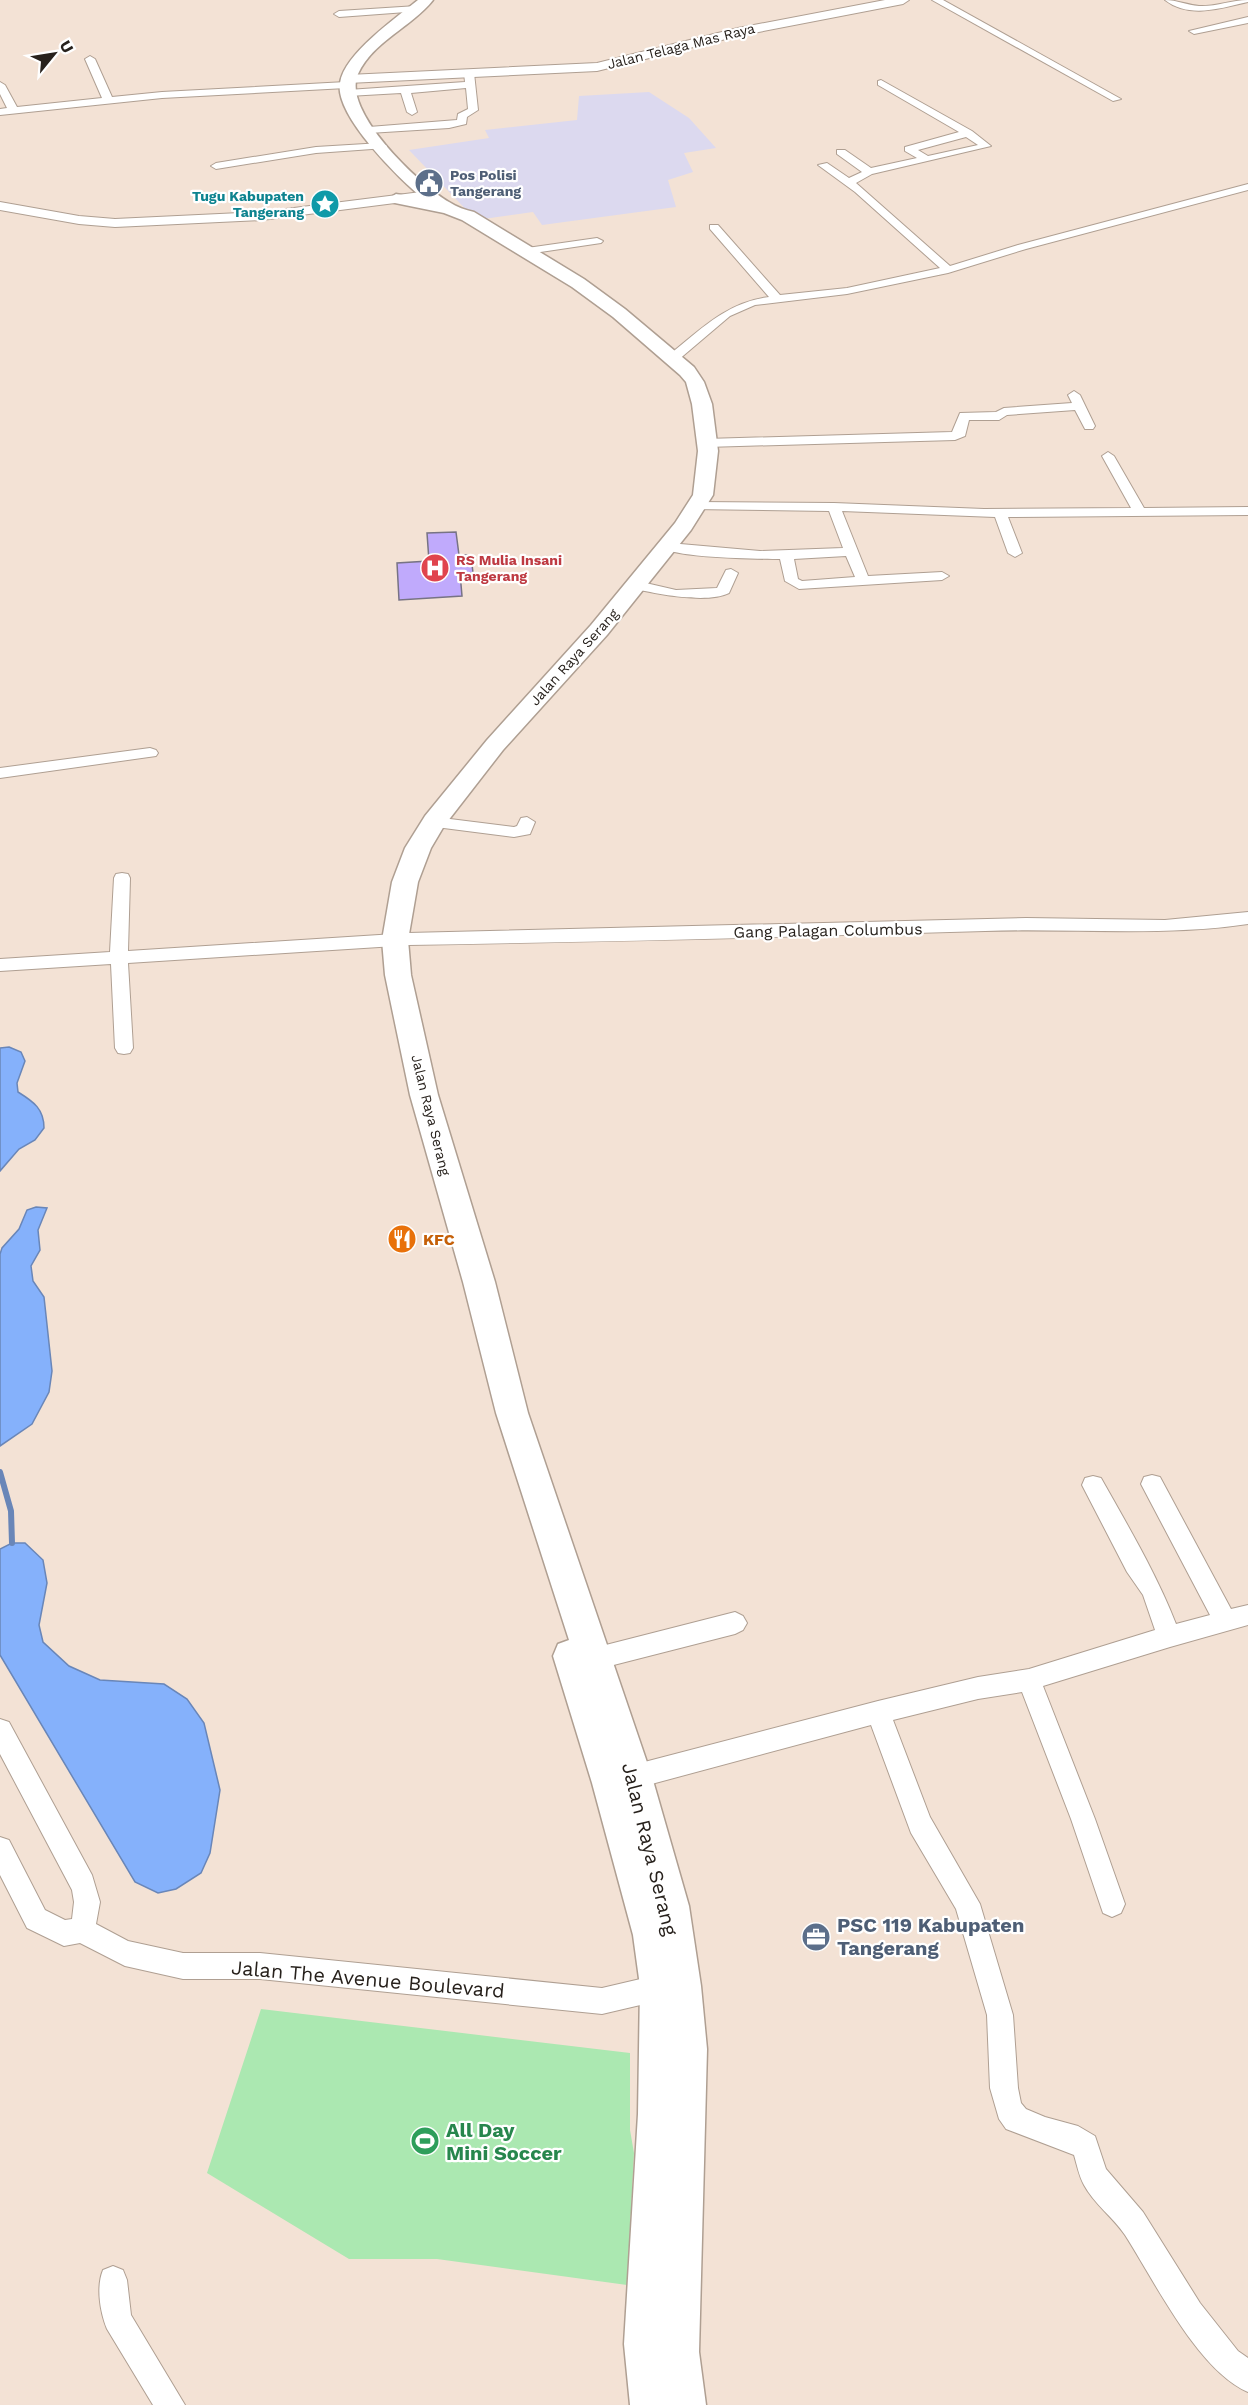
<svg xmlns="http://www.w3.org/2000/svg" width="1248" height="2405" viewBox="0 0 1248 2405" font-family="'Work Sans',sans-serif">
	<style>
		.industrial { fill: #dcd9ef }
		.green { fill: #abe8b1 }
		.water { fill: #85b1fb; stroke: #6986b8; stroke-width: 1.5 }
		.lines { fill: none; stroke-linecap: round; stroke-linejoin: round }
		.stream { stroke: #6986b8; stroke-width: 6 }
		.building { fill: #c0aafc; stroke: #777384; stroke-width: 1.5 }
		.minor-casing { stroke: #af9f92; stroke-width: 2 }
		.major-casing { stroke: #af9f92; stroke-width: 2 }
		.highway-casing { stroke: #af9f92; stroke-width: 3 }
		.minor { fill: #fff; fill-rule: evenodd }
		.major { fill: #fff; fill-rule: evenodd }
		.highway { fill: #fff; fill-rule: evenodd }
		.labels { text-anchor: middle; stroke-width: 4.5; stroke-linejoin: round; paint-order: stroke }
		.far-street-label { font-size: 14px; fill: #27211c; stroke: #fff }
		.far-service-label { font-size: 14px; font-weight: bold; fill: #4e5e75; stroke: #fff; text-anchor: start }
		.far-culture-label { font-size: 14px; font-weight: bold; fill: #0d838f; stroke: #fff; text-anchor: end }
		.far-health-label { font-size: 14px; font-weight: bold; fill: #be3a42; stroke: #fff; text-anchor: start }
		.street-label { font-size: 16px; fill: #27211c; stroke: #fff }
		.food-label { font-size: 16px; font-weight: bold; fill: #c56008; stroke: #fff; text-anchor: start }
		.near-street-label { font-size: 20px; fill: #27211c; stroke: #fff }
		.near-service-label { font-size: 20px; font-weight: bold; fill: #4e5e75; stroke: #fff; text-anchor: start }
		.near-leisure-label { font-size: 20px; font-weight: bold; fill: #27864d; stroke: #fff; text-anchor: start }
	</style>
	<rect width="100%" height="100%" fill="#f3e2d5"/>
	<path class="industrial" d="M649,92L689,118L716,148L684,153L693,172L668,180L676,207L542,225L533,212L476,220L409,150L489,138L485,130L577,120L579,96Z"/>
	<path class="green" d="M261,2009L630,2053V2130L634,2153L627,2285L437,2259H349L207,2173Z"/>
	<g class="water">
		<path d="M9,1047L21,1052L25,1061L17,1083L18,1092C34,1102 44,1109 44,1128L35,1140L19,1149L0,1171V1048Z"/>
		<path d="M36,1207L47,1208L38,1230L40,1250L31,1266L33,1281L44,1297L52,1371L49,1392L32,1424L0,1446V1254L2,1248L19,1229L27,1210Z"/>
		<path d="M12,1543H25L43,1560L47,1583L39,1625L43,1642L69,1666L100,1680L164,1684L187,1699L204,1723L220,1790L210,1853L201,1873L176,1889L158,1893L135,1882L0,1655V1549Z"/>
	</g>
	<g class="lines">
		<path class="stream" d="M0,1472L11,1511L12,1543"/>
	</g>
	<path class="building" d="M456,532L459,555H471L473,573H460L462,596L399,600L397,563L429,561L427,533Z"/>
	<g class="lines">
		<g class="minor-casing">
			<g id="minor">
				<path d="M932,0H943L1121,99L1113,101Z"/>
				<path d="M1165,0C1177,0 1187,5 1199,6C1215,7 1231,0 1248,0V2C1221,8 1189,19 1165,0Z"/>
				<path d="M417,6L422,9L420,11L339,17L334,14L339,11Z"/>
				<path d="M1248,17V23L1194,34L1189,31Z"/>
				<path d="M90,56L95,59L112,97L162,92L346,82L351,85L346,88L162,98L0,115V109L7,108L0,94V82L5,85L17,107L102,98L85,59Z"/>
				<path d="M469,70L474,73L478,110L467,117L466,124L449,128L369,133L364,130L369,127L457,120L458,114L468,109L466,88L411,93L417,112L412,115L407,112L401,93L348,96L343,93L348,90L465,82L464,73Z"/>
				<path d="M881,80L972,131L991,146L872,174L856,183L950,266L1018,245L1248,184V190L1026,249L948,273L847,294L755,305L730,316L677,361H669V355C700,330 727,302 769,297L710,229V225H718L780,295L847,288L940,268L855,192L818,165L827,163L849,178L862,172L837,154V150H845L871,168L917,158L905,151V147L959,132L878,85V81ZM966,137L978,145L928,156L918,150Z"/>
				<path d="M382,143L387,146L386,148L316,153L216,169L211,166L216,163L316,147Z"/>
				<path d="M597,238L603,241L601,243L527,254L521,251L527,248Z"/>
				<path d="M1074,391L1080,395L1095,426L1093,429H1085L1075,410L1007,415L999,420H969L965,436L955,440L706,447L700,443L706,439L952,432L960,413L996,412L1004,408L1072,403L1068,395Z"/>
				<path d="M1108,452L1114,456L1144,508L1248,507V515L1008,517L1022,553L1015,557L1008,553L995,517L842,511L868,576L942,572L949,576L942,580L799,589L785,581L780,559C760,559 673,558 662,547L669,543L760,551L843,548L829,511L691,509L689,506L696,502L834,503L984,509L1131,508L1102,456ZM846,556L855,577L802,581L798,579L794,559Z"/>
				<path d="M731,569L738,573L729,593C707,604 656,594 632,588L630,585L637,581L676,590L717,588L726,570Z"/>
				<path d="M150,748L156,750L158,753L156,756L0,778V768Z"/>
				<path d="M434,817L514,827L517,826L521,818L527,817L535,822L530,834L514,837L428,826L426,822L428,818Z"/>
				<path d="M122,873L128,874L130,878L128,951L395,934L401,936L408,933L1026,918L1165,920L1248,912V924C1161,937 1073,928 985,931C793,937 600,942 408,945L402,943L395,946L128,963L133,1048L130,1053L124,1054L118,1053L115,1048L111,964L0,971V959L110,952L114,878L116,874Z"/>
				<path d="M1152,1475L1160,1477L1231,1609L1248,1605V1625L1170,1647L1043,1686L1095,1819L1125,1904L1121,1913L1112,1917L1103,1913L1071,1819L1022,1692L978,1699L893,1720L930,1817L980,1904L1013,2015L1018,2088L1021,2103L1026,2109L1045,2117L1078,2126L1095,2136L1106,2169L1143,2212L1200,2303L1238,2351L1248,2358V2392C1198,2371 1154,2280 1125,2235C1113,2217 1094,2204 1084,2185C1079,2176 1077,2165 1074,2155L1006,2129L999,2119L990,2088L987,2015L956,1909L911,1833L871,1725L633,1789L624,1785L621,1777L624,1769L633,1765L878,1701L978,1677L1029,1669L1155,1630L1143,1595L1127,1572L1082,1485L1085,1478L1093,1476L1101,1478C1128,1526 1156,1573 1176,1624L1210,1615L1141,1484L1144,1477Z"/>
				<path d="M735,1612L743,1616L747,1623L743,1630L735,1634L594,1670L586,1667L582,1659L586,1651L594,1648Z"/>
				<path d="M0,1719L9,1722L92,1875L100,1902L96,1924L128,1941L183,1953H260L602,1988L666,1973L675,1977L679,1986L675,1995L666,1999L602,2014L260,1979H183L125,1966L80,1943L64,1946L27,1928L0,1875V1837L9,1840L45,1910L65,1920L72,1919L74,1902L72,1890L0,1754Z"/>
				<path d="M113,2266L123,2270L127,2280L131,2315L185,2405H153L107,2329C100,2312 96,2287 103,2270Z"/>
			</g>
		</g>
		<g class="major-casing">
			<g id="major">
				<path d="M885,0H909L903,4L738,36L597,71L348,83L342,79L348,75L597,63L738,28Z"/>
				<path d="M429,191L434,192L436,195L434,198L262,220L115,227L79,224L0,210V202L79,216L115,219L262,212Z"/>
			</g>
		</g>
		<g class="highway-casing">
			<path id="highway" d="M418,0H433C412,27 373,41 358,74C341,111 419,184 449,202C457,207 465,210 474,212L584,279L625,309L694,367L704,382L712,404L718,451L713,495L691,530L607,635L503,750L444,826L431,848L418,882L408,940L411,975L438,1095L495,1282L528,1413L652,1777L689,1906L701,1986L707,2049L699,2352L706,2405H630L624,2344L638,2114L640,1986L633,1935L592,1783L553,1656L558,1644L569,1640L496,1413L463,1282L410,1095L385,975L382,940L392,882L405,848L425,816L487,740L591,625L675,523L693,495L698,451L692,404L686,382L680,375L613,317L572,287L462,220L444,213L390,202L388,199L396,194L424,199C400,180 334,115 340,83C344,54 396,18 418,0Z"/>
		</g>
		<use href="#minor" class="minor"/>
		<use href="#major" class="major"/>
		<use href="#highway" class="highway"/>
	</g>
	<defs>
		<g id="civic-disc" transform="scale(1.5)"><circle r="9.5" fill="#5c6f8a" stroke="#fff"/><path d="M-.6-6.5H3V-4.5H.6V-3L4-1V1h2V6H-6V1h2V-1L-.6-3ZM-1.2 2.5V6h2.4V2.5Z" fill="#fff"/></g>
		<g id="sight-disc" transform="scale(1.5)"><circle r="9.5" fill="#0f9aa8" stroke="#fff"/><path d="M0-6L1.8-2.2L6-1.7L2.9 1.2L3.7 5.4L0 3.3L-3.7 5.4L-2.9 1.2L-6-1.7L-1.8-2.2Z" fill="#fff"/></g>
		<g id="hospital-disc" transform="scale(1.5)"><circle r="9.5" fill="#e0444e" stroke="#fff"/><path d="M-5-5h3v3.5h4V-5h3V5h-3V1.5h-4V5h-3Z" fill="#fff"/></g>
		<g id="restaurant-disc" transform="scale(1.5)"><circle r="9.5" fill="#e8710a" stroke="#fff"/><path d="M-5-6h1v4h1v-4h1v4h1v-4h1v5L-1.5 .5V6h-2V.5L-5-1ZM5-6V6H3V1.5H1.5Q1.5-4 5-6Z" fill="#fff"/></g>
		<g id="office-disc" transform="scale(1.5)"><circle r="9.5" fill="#5c6f8a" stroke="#fff"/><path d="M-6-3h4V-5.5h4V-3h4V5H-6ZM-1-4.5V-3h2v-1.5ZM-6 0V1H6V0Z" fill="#fff"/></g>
		<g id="stadium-disc" transform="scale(1.5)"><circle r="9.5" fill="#2e9e5b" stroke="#fff"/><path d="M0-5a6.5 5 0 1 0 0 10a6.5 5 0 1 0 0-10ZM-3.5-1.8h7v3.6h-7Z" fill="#fff"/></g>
	</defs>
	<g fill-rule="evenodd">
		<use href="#civic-disc" x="429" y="183"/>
		<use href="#sight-disc" x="325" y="204"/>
		<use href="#hospital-disc" x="435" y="568"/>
		<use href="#restaurant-disc" x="402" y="1239"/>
		<use href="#office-disc" x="816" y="1937"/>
		<use href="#stadium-disc" x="425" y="2141"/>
	</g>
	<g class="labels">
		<g class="far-street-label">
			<text transform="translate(681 46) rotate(-14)" y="5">Jalan Telaga Mas Raya</text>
			<text transform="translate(574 657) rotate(-48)" y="5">Jalan Raya Serang</text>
			<text transform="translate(431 1115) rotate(76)" y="5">Jalan Raya Serang</text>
		</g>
		<g class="far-service-label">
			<text x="450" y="180">Pos Polisi<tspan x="450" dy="16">Tangerang</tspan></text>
		</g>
		<g class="far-culture-label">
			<text x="304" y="201">Tugu Kabupaten<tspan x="304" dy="16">Tangerang</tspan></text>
		</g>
		<g class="far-health-label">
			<text x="456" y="565">RS Mulia Insani<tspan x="456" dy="16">Tangerang</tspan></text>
		</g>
		<g class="street-label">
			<text transform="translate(828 930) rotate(-1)" y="6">Gang Palagan Columbus</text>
		</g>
		<g class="food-label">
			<text x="423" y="1245">KFC</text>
		</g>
		<g class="near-street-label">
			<text transform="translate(650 1849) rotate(76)" y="7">Jalan Raya Serang</text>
			<text transform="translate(368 1979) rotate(5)" y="7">Jalan The Avenue Boulevard</text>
		</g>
		<g class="near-service-label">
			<text x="837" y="1932">PSC 119 Kabupaten<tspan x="837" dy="23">Tangerang</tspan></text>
		</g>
		<g class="near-leisure-label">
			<text x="446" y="2137">All Day<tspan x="446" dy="23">Mini Soccer</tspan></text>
		</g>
	</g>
	<g transform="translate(54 54) rotate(60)" stroke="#ffffff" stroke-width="4.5" paint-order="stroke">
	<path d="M0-4.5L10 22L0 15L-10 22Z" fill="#27211c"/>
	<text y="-9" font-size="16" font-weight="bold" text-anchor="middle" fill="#27211c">U</text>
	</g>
</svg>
